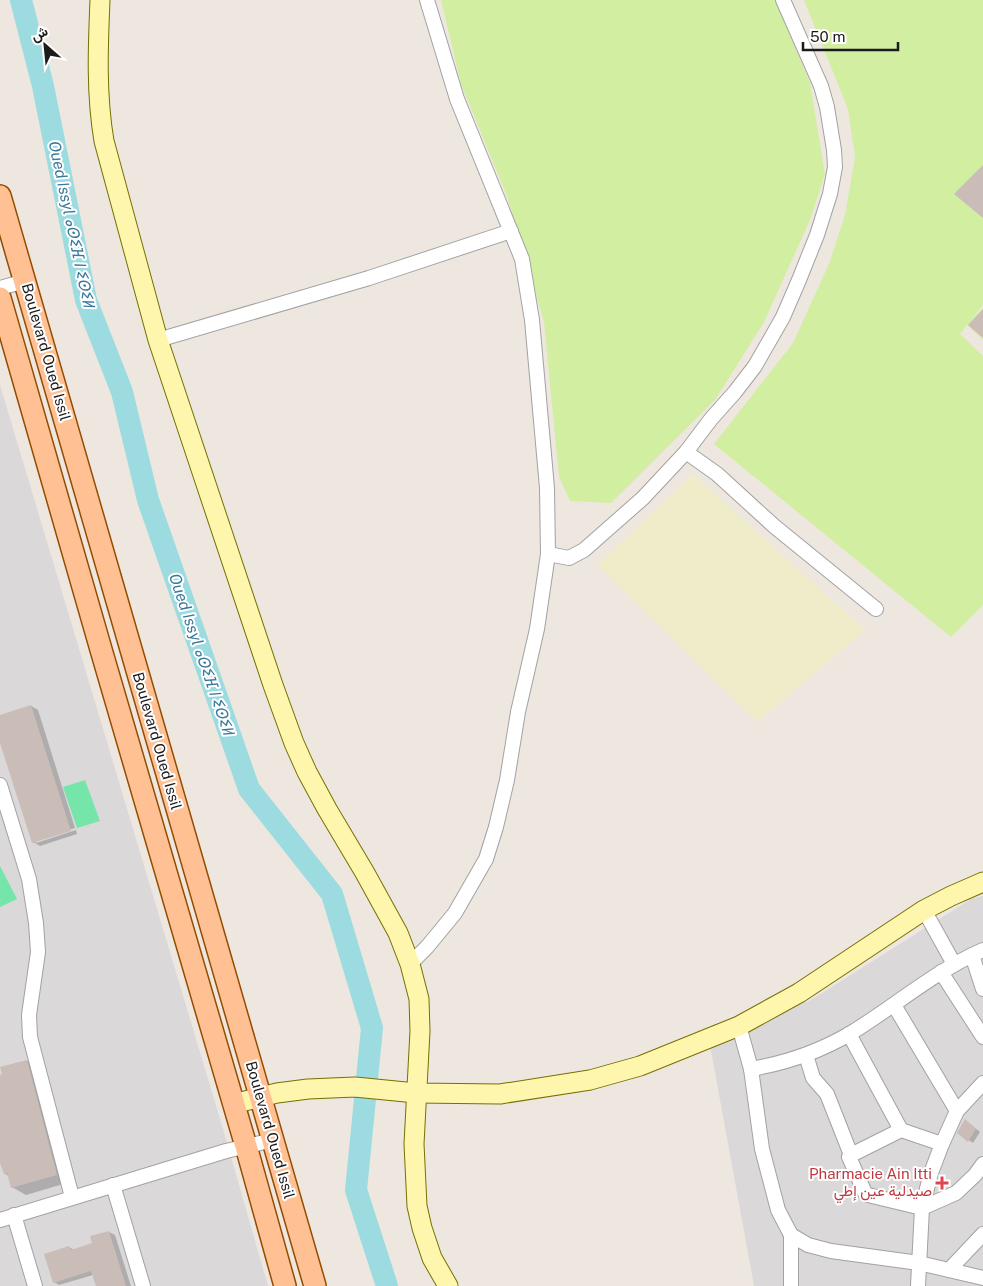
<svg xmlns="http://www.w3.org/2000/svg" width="983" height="1286" viewBox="0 0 983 1286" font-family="'Public Sans',Vazirmatn,'Noto Sans Tifinagh',sans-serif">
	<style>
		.residential { fill: #dad8d8 }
		.farmland { fill: #efecc9 }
		.grass { fill: #d2eea0 }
		.pitch { fill: #76e5a9 }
		.shadow { fill: #0003 }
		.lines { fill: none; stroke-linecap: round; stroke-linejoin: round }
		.river { stroke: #9cdbe0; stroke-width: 22 }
		.building { fill: #cabcb6 }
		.street-casing { stroke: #a2a2a2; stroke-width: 16 }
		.secondary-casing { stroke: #757000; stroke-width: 21 }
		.primary-casing { stroke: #934c00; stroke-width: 24 }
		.street { stroke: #fff; stroke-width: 14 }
		.secondary { stroke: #fff6ad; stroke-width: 19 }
		.primary { stroke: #ffc094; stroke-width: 21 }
		.health-dot { fill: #e0444e; stroke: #fff; stroke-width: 2 }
		.labels { text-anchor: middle; stroke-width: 4; stroke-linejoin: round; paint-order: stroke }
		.street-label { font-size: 15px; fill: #1b1b1b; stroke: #fff }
		.health-label { font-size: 15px; fill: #be3a42; stroke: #fff; text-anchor: end }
		.water-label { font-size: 16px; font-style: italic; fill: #3a799a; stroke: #fff }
	</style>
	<rect width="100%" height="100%" fill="#eee7e0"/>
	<g class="residential">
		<path d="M0,385L223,1129L268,1286H0Z"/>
		<path d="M983,896V1286H754L710,1045L811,1000L971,899Z"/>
	</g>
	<path class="farmland" d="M693,474L865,630L757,722L597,565Z"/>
	<g class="grass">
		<path d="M441,0H775L810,83L825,174L810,220L764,322L715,400L611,503L570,501L559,477L544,322L507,196L461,84Z"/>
		<path d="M804,0H983V305L971,320L983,308V340L967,325L960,334L983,356V605L951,637L714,444L793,343L829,264L845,215L855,157L848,109Z"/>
	</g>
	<g class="pitch">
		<path d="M85,780L100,821L77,828L63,787Z"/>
		<path d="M0,866L17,899L0,907Z"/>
	</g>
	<g class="shadow">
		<path d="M31,706L38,710L75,828L36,840V843L76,830L77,834L40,846L33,842L0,738V716Z"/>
		<path d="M27,1061L40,1069L70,1182L26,1195L12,1187L9,1176L5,1174L0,1161V1076Z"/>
		<path d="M969,1123L980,1132L973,1143L958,1132Z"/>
		<path d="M109,1232L115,1235L131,1286H97L93,1275L59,1285L54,1282L69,1247L74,1250L94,1244Z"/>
	</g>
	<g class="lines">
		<path class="river" d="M21,0L43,86L86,300L122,392L148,500L249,789L332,894L372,1028L356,1190L387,1286"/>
	</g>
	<g class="building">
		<path d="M983,165V218L954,194Z"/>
		<path d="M983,309V338L968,325Z"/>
		<path d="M31,705L71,831L32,843L0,743V715Z"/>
		<path d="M27,1060L57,1175L11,1188L7,1173L4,1174L0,1163V1075L2,1074L0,1067Z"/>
		<path d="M965,1119L976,1129L968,1142L957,1133Z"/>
		<path d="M109,1231L126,1286H96L91,1271L53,1283L44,1254L69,1246L71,1250L92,1243L90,1236Z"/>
	</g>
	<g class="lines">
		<g class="street-casing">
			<g id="street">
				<path d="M0,288L25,281"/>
				<path d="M158,340L369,278L511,231"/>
				<path d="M686,452L717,474L774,526L876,609"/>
				<path d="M548,554L569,558L584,550L643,498L686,452L711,419L735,392L755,366L783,317L799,280L817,235L830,194L835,167L834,150L827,107L821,86L783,0"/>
				<path d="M0,785L29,879L36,923L38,952L29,1015L30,1037L72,1197"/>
				<path d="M924,910L954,964"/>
				<path d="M972,955L983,989"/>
				<path d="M410,964L427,947L455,913L486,859L496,827L507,780L518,712L537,629L548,554L547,488L532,320L522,259L457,99L427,0"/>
				<path d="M941,972L983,1037"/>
				<path d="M894,1005L957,1111"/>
				<path d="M739,1026L751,1069L762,1149L778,1210L791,1235L808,1245L831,1251L919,1263L983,1278"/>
				<path d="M849,1034L901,1130L942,1144"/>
				<path d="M806,1055L813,1078L827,1094L851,1155"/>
				<path d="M751,1069C786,1063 819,1052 851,1033C895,1006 935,971 983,950"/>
				<path d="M901,1130L851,1155L849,1157L865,1193L868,1195L922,1208L956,1193L975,1175L983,1164"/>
				<path d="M113,1185L143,1286"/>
				<path d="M14,1215L35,1286"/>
				<path d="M0,1220L226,1151L273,1140"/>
				<path d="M791,1235V1286"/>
				<path d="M949,1270L983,1234"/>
				<path d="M918,1286L922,1208L931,1173L942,1144L957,1111L983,1083"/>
			</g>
		</g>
		<g class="secondary-casing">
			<g id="secondary">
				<path d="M100,0C98,47 96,94 104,141L158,340L273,685L294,743L307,772L327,809L365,873L398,933L410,964L419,999L420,1031L414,1144L417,1206L422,1228L432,1258L448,1286"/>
				<path d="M233,1104L277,1093L308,1089L355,1087L416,1093L500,1094L590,1080L640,1066L739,1026L799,993L924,910L951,896L983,882"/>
			</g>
		</g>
		<g class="primary-casing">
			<g id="primary">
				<path d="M0,196L315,1286"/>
				<path d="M0,298L102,653L246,1146L285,1286"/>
			</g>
		</g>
		<use href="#street" class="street"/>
		<use href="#secondary" class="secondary"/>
		<use href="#primary" class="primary"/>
	</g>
	<path class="health-dot" d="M939.5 1175.5h5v5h5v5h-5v5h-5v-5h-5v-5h5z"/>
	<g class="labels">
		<g class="street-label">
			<text transform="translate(46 352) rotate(74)" y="5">Boulevard Oued Issil</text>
			<text transform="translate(157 741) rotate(74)" y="5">Boulevard Oued Issil</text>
			<text transform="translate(270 1130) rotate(74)" y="5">Boulevard Oued Issil</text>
		</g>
		<g class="health-label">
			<text x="932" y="1179">Pharmacie Ain Itti<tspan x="932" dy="17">صيدلية عين إطي</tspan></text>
		</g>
		<g class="water-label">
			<text transform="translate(72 224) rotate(78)" y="6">Oued Issyl ⴰⵙⵉⴼ ⵏ ⵉⵙⵉⵍ</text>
			<text transform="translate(202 654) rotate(71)" y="6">Oued Issyl ⴰⵙⵉⴼ ⵏ ⵉⵙⵉⵍ</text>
		</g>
	</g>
	<g transform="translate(45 45) rotate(333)" stroke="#ffffff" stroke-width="4" paint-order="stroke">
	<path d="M0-4L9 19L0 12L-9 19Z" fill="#1b1b1b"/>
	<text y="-8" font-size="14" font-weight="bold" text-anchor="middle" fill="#1b1b1b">ش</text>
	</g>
	<path d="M803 42v8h95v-8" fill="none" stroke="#1b1b1b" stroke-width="2.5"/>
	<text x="810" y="42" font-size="15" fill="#1b1b1b" stroke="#ffffff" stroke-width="4" paint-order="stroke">50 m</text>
</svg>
